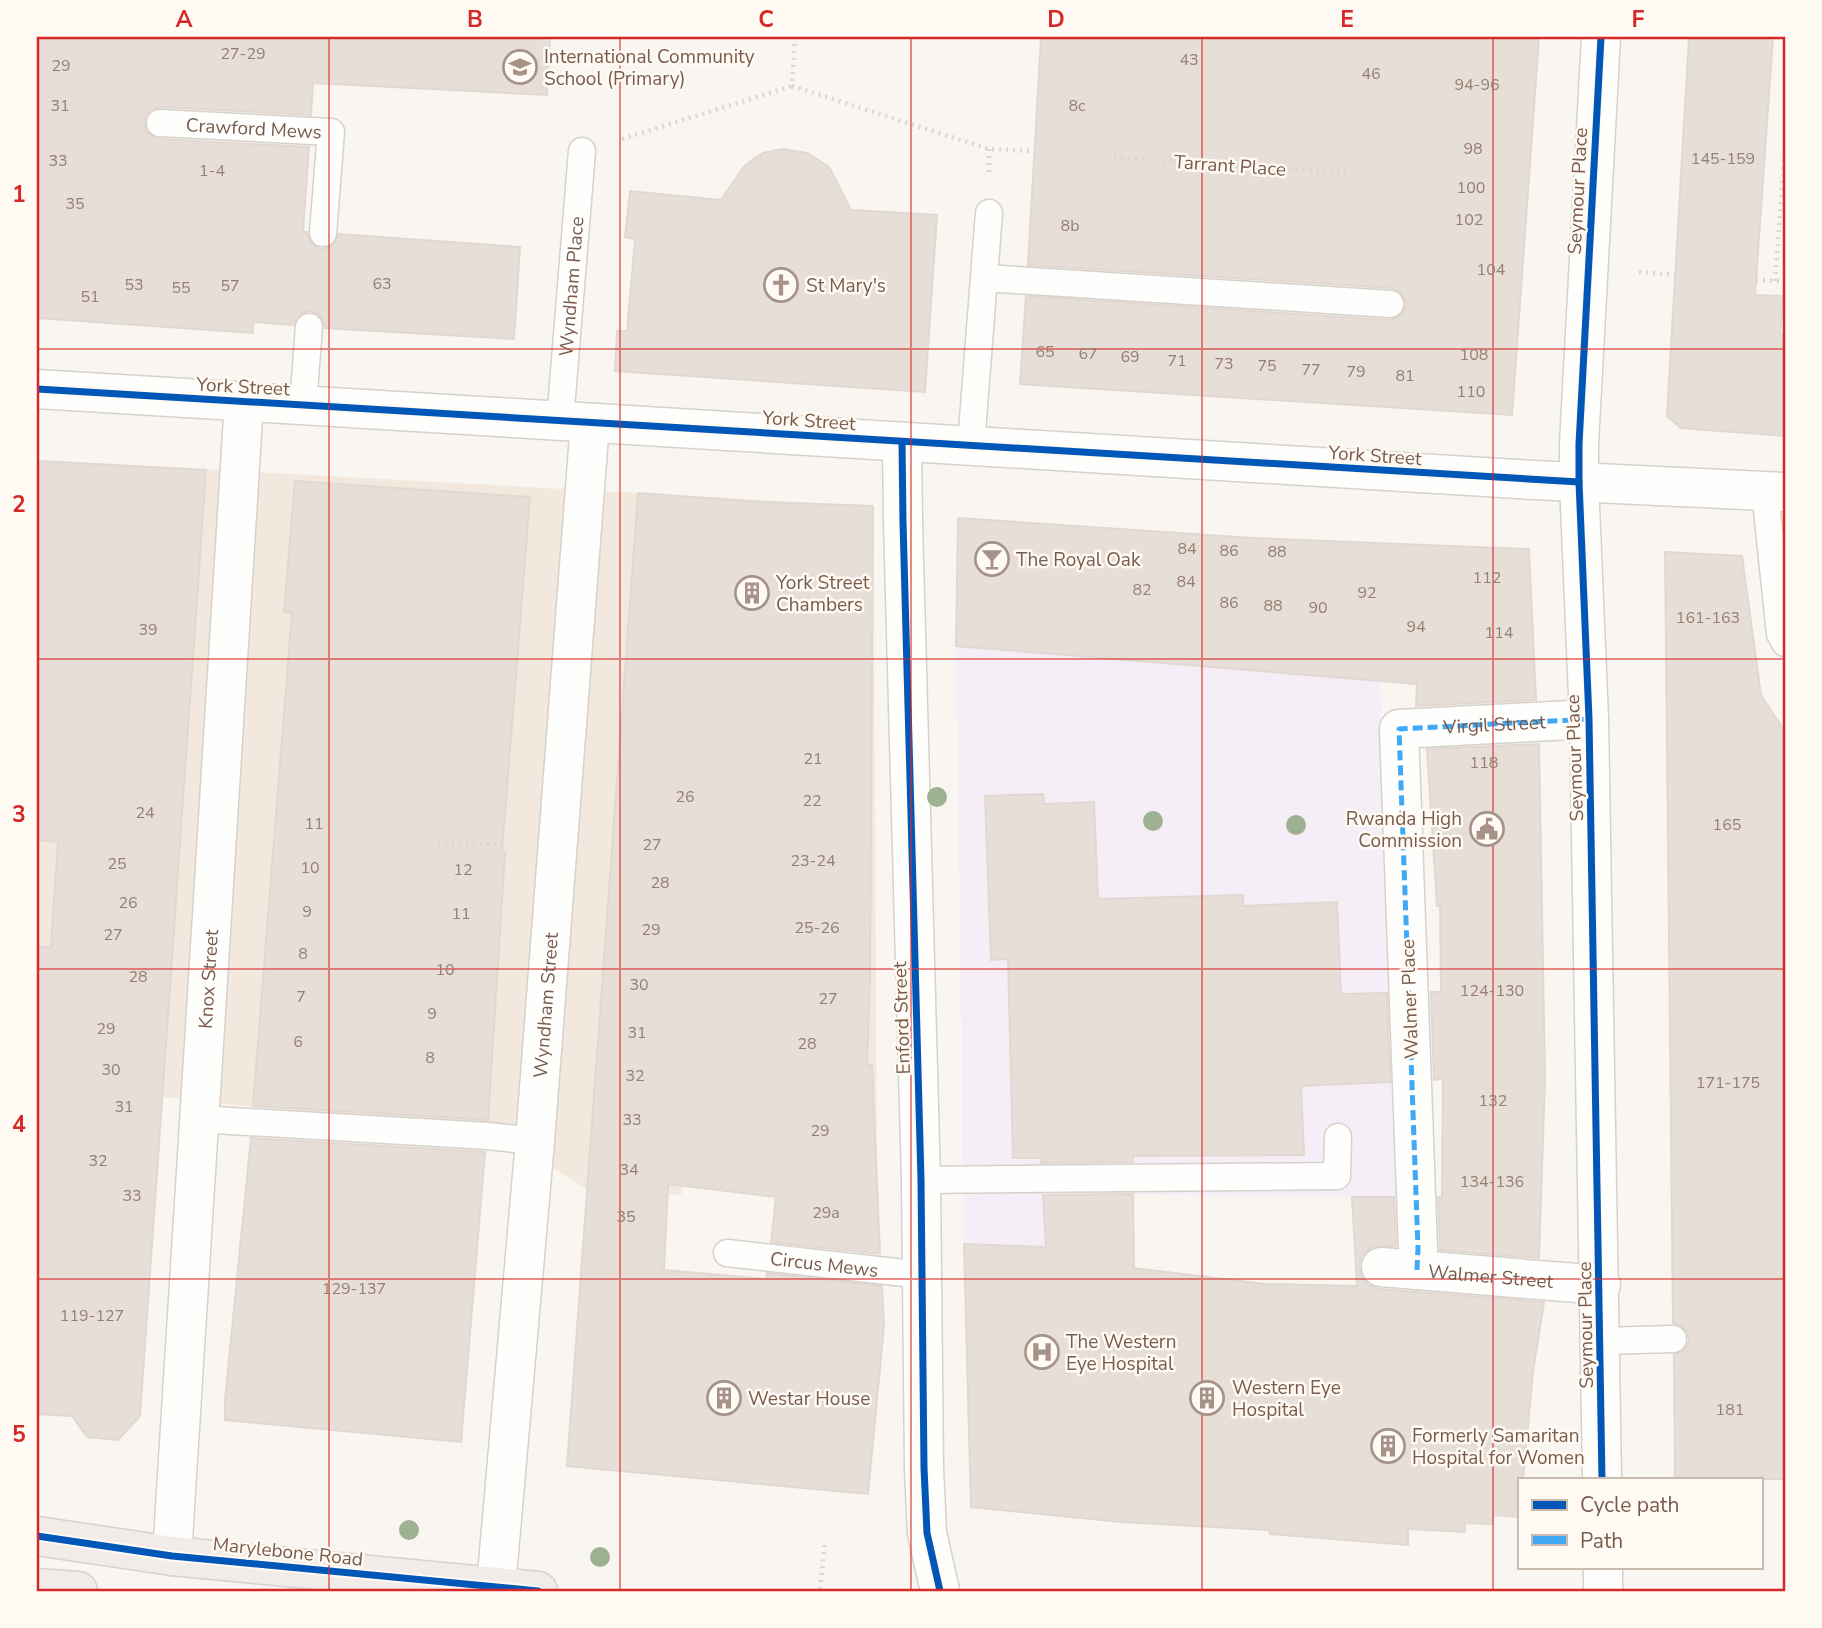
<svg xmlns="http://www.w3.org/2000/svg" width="1822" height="1628" viewBox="0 0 1822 1628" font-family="'Nunito Sans',sans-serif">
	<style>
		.residential { fill: #f2e8de }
		.education { fill: #f6eef6 }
		.building { fill: #e6ded7; stroke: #e2d8d2; stroke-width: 2 }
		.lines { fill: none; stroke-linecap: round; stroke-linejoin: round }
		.service-casing { stroke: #d7d1cb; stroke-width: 29 }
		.pedestrian-casing { stroke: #d7d1cb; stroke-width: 41 }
		.minor-casing { stroke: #d7d1cb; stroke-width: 41 }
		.tertiary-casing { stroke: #d7d1cb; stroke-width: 41 }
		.trunk-casing { stroke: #dad1cc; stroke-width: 41 }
		.path { stroke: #dcd5d0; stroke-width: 4.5; stroke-dasharray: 2 5; stroke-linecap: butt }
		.service { stroke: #fefefd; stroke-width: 26 }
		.pedestrian { stroke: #fefefd; stroke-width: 38 }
		.minor { stroke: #fefefd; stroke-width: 38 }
		.tertiary { stroke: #fefefd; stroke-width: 38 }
		.trunk { stroke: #f2ece8; stroke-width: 38 }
		.quiet { stroke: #3fa9f5; stroke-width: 5; stroke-dasharray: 10 5; stroke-linecap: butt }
		.cycleway-casing { stroke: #fffaf3; stroke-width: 11 }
		.cycleway { stroke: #0057b8; stroke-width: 7 }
		.tree { fill: #9eb190 }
		.grid { fill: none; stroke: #d62828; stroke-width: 2; stroke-opacity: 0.55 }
		.labels { text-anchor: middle; stroke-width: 5; stroke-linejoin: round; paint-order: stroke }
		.number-label { font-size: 16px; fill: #977e72 }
		.poi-label { font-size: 19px; fill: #7a5c4d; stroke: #fffaf3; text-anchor: start }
		.street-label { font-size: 19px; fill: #7a5c4d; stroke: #fffaf3 }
		.neatline { fill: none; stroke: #d62828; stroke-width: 2.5 }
		.grid-label { font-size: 23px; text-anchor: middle; font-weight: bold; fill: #d62828 }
	</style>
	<rect width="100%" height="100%" fill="#f9f5f0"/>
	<path class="residential" d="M37,460L873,506L877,1179L758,1195L682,1186L681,1195L587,1190L488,1125L253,1107L163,1097L155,1215L116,1212L99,1175L37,1172Z"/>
	<path class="education" d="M956,646L1380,680L1403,1197L1099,1194L1046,1247L964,1244Z"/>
	<g class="building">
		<path d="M37,37H550L547,95L313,83L311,115L161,107L152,109L146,115L144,122L146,131L152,136L159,139L309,147L303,232H307L309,239L314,246L321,249L330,247L336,241L339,234L520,247L514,339L325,328L323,321L318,314L310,311L302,313L293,325L253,322V333L37,318Z"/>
		<path d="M1041,37H1539L1512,415L1020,384L1026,296L1389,320L1396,318L1403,313L1406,304L1404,298L1399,291L1391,288L1028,265Z"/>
		<path d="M1689,37H1773L1755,295L1783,296L1780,334L1785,335V436L1681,428L1667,416Z"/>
		<path d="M782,149L807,153L829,167L851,210L937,215L925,392L615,371L617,331H627L635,239L625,237L630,191L721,200L743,168L752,160L763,153Z"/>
		<path d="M37,461L206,470L140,1416L118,1440L87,1437L72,1416L37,1414V947H51L58,842L37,840Z"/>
		<path d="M295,481L530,497L502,852H505L488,1120L253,1106L292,613L284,612Z"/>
		<path d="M638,493L760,502L873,506L870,977L867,1065H872L880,1254L771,1242L776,1197L668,1184L664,1270L766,1279L767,1273L882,1286L884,1325L868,1494L567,1466Z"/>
		<path d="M958,518L1253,538L1529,549L1536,700L1416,706L1417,684L956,646Z"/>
		<path d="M1665,552L1742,556L1761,695L1785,732V1479H1675L1674,1355L1682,1352L1687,1346L1689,1339L1686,1330L1673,1323Z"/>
		<path d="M1539,744L1545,1078L1539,1258L1440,1250L1438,1197H1442L1443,1079L1434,1080L1431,992H1441L1440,906H1437L1427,749Z"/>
		<path d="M1043,794L1044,804L1094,802L1098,899L1243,895V906L1337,902L1341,994L1387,993L1390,1082L1301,1086L1304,1155L1133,1156V1162L1041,1163V1158H1013L1008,959L991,960L985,796Z"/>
		<path d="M251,1138L485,1152L461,1442L225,1420V1400Z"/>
		<path d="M1133,1194L1134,1268L1265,1284L1357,1286L1352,1197H1394L1396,1246L1372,1247L1363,1254L1359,1266L1361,1276L1368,1285L1379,1289L1544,1302L1533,1372L1523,1479H1519V1517L1494,1515L1492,1524L1465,1523V1532L1408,1529V1545L1270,1534L1269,1530L1121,1522L971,1507L964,1244L1046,1247L1043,1195Z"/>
	</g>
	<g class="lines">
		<g class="service-casing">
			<g id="service">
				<path id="s1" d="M160,123L331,132L323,233"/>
				<path d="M985,278L1390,304"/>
				<path d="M303,405L309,327"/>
				<path id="s2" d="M560,421L582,151"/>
				<path d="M971,445L989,213"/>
				<path d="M1765,491L1780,634L1785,643"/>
				<path d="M198,1119L488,1136L535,1141"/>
				<path d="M921,1180L1337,1176L1338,1137"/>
				<path id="s3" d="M727,1253L922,1275"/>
				<path d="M1601,1341L1673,1339"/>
			</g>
		</g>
		<g class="pedestrian-casing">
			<g id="pedestrian">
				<path id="s4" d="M1417,1270L1418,1249L1399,729L1589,719"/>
			</g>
		</g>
		<g class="minor-casing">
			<g id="minor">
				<path d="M37,389L1533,480L1785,492"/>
				<path d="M902,442L903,522L921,1180L924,1468L927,1533L940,1591"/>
				<path id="s5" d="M1381,1267L1601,1285"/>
				<path id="s6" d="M172,1556L244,402"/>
				<path id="s7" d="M496,1587L535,1141L590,423"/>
			</g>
		</g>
		<g class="tertiary-casing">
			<g id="tertiary">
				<path d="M1601,37L1579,444V482L1589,719L1602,1479"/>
				<path d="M1603,1567V1591"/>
			</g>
		</g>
		<g class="trunk-casing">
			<g id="trunk">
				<path d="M37,1536L172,1556L538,1591"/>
				<path d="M37,1588L78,1591"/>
			</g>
		</g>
		<g class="path">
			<path d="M795,37L792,86L989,149L1034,151"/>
			<path d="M622,139L792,86"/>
			<path d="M989,149V172"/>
			<path d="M1114,157L1346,173"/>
			<path d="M1639,272L1675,275"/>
			<path d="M1756,280L1785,281"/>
			<path d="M1775,281L1785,148"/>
			<path d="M438,843L507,845"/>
			<path d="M820,1589L825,1543"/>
		</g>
		<use href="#service" class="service"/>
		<use href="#pedestrian" class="pedestrian"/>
		<use href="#minor" class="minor"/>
		<use href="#tertiary" class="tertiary"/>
		<use href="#trunk" class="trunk"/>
		<path class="quiet" d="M1417,1270L1418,1249L1399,729L1589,719"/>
		<g class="cycleway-casing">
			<g id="cycleway">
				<path d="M1601,37L1579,444V482L1589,719L1602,1479"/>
				<path d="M37,389L1579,482"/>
				<path d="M902,442L903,522L921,1180L924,1468L927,1533L940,1591"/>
				<path d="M37,1536L172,1556L538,1591"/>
			</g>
		</g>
		<use href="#cycleway" class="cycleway"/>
	</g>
	<g class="tree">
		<circle cx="937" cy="797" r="10"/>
		<circle cx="1153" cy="821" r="10"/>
		<circle cx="1296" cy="825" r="10"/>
		<circle cx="409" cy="1530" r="10"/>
		<circle cx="600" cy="1557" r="10"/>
	</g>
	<path class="grid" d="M329,37V1591M620,37V1591M911,37V1591M1202,37V1591M1493,37V1591M37,349H1785M37,659H1785M37,969H1785M37,1279H1785"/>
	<defs>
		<g id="school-ring" transform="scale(1.75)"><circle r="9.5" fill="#fffaf3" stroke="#a69286" stroke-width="1.5"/><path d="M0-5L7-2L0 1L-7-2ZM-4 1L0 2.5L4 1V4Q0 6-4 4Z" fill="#a69286"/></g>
		<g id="church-ring" transform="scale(1.75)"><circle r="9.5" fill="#fffaf3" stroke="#a69286" stroke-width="1.5"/><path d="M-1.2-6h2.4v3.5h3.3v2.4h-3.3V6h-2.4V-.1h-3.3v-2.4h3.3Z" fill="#a69286"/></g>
		<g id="bar-ring" transform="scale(1.75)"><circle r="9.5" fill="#fffaf3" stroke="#a69286" stroke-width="1.5"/><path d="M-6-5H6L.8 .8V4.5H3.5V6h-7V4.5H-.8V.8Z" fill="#a69286"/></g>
		<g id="building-ring" transform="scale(1.75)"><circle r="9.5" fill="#fffaf3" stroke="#a69286" stroke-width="1.5"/><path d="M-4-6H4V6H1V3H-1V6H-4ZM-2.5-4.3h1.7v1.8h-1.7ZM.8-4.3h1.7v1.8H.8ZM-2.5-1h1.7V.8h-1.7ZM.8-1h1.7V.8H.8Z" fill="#a69286"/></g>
		<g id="civic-ring" transform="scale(1.75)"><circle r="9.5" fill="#fffaf3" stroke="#a69286" stroke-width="1.5"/><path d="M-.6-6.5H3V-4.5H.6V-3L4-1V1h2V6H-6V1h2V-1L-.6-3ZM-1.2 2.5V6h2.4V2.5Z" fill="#a69286"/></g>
		<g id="hospital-ring" transform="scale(1.75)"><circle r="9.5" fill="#fffaf3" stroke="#a69286" stroke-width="1.5"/><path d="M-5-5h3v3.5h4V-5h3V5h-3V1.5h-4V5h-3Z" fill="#a69286"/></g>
	</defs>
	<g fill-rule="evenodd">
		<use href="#school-ring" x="520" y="67"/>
		<use href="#church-ring" x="781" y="285"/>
		<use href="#bar-ring" x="992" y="559"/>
		<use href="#building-ring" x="752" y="593"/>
		<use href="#civic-ring" x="1487" y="829"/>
		<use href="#hospital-ring" x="1042" y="1352"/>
		<use href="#building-ring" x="724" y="1398"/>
		<use href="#building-ring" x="1207" y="1398"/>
		<use href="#building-ring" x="1388" y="1446"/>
	</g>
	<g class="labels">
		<g class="number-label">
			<text x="243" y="59">27-29</text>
			<text x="1189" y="65">43</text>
			<text x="61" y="71">29</text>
			<text x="1371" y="79">46</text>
			<text x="1477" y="90">94-96</text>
			<text x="60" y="111">31</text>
			<text x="1077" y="111">8c</text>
			<text x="1473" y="154">98</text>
			<text x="1723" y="164">145-159</text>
			<text x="58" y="166">33</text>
			<text x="212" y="176">1-4</text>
			<text x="1471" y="193">100</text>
			<text x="75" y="209">35</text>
			<text x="1469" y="225">102</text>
			<text x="1070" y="231">8b</text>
			<text x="1491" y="275">104</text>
			<text x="382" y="289">63</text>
			<text x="134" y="290">53</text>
			<text x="230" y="291">57</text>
			<text x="181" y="293">55</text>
			<text x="90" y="302">51</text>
			<text x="1045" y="357">65</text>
			<text x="1088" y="359">67</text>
			<text x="1474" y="360">108</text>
			<text x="1130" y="362">69</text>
			<text x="1177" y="366">71</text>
			<text x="1224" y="369">73</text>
			<text x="1267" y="371">75</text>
			<text x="1311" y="375">77</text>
			<text x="1356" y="377">79</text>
			<text x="1405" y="381">81</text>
			<text x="1471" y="397">110</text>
			<text x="1187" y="554">84</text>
			<text x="1229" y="556">86</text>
			<text x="1277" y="557">88</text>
			<text x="1487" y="583">112</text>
			<text x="1186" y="587">84</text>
			<text x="1142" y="595">82</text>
			<text x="1367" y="598">92</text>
			<text x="1229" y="608">86</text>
			<text x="1273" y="611">88</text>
			<text x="1318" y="613">90</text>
			<text x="1708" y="623">161-163</text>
			<text x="1416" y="632">94</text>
			<text x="148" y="635">39</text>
			<text x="1499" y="638">114</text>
			<text x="813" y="764">21</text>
			<text x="1484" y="768">118</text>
			<text x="685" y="802">26</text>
			<text x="812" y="806">22</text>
			<text x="145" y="818">24</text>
			<text x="314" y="829">11</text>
			<text x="1727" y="830">165</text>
			<text x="652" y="850">27</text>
			<text x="813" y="866">23-24</text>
			<text x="117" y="869">25</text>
			<text x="310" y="873">10</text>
			<text x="463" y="875">12</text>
			<text x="660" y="888">28</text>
			<text x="128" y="908">26</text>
			<text x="307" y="917">9</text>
			<text x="461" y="919">11</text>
			<text x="817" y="933">25-26</text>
			<text x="651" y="935">29</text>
			<text x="113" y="940">27</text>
			<text x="303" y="959">8</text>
			<text x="445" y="975">10</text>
			<text x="138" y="982">28</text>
			<text x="639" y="990">30</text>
			<text x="1492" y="996">124-130</text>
			<text x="301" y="1002">7</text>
			<text x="828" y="1004">27</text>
			<text x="432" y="1019">9</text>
			<text x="106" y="1034">29</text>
			<text x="637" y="1038">31</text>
			<text x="298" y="1047">6</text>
			<text x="807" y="1049">28</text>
			<text x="430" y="1063">8</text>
			<text x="111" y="1075">30</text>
			<text x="635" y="1081">32</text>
			<text x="1728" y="1088">171-175</text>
			<text x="1493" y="1106">132</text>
			<text x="124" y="1112">31</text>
			<text x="632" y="1125">33</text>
			<text x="820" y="1136">29</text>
			<text x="98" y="1166">32</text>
			<text x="629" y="1175">34</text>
			<text x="1492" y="1187">134-136</text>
			<text x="132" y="1201">33</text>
			<text x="826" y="1218">29a</text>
			<text x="626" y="1222">35</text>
			<text x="354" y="1294">129-137</text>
			<text x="92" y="1321">119-127</text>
			<text x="1730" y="1415">181</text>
		</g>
		<g class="poi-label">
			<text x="544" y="63">International Community<tspan x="544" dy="22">School (Primary)</tspan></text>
			<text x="806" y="292">St Mary's</text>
			<text x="1016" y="566">The Royal Oak</text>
			<text x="776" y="589">York Street<tspan x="776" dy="22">Chambers</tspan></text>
			<text x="1462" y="825" text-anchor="end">Rwanda High<tspan x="1462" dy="22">Commission</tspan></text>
			<text x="1066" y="1348">The Western<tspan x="1066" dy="22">Eye Hospital</tspan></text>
			<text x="1232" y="1394">Western Eye<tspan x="1232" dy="22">Hospital</tspan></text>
			<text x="748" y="1405">Westar House</text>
			<text x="1412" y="1442">Formerly Samaritan<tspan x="1412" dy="22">Hospital for Women</tspan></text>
		</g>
		<g class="street-label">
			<text dy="7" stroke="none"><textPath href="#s1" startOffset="94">Crawford Mews</textPath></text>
			<text transform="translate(1230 165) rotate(4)" y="7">Tarrant Place</text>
			<text transform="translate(1577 191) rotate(-87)" y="7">Seymour Place</text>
			<text dy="7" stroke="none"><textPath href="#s2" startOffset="135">Wyndham Place</textPath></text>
			<text transform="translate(243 386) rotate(3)" y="7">York Street</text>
			<text transform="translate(809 420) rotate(4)" y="7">York Street</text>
			<text transform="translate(1375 455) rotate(4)" y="7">York Street</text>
			<text dy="7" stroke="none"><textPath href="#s4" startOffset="637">Virgil Street</textPath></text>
			<text transform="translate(1574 758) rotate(-92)" y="7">Seymour Place</text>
			<text dy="7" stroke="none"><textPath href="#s6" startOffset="578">Knox Street</textPath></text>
			<text transform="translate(1409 999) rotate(-92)" y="7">Walmer Place</text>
			<text dy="7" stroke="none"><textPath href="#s7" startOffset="584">Wyndham Street</textPath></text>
			<text transform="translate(901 1018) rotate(-92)" y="7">Enford Street</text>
			<text dy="7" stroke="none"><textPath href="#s3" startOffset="98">Circus Mews</textPath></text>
			<text dy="7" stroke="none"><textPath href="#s5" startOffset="110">Walmer Street</textPath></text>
			<text transform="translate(1585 1325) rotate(-91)" y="7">Seymour Place</text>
			<text transform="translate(288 1551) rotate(6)" y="7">Marylebone Road</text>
		</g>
	</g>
	<rect width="1822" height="1628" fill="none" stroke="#fffaf3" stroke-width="77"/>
	<rect x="1518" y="1478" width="245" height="91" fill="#fffaf3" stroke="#cabbb1" stroke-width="2"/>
	<rect x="1532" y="1500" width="35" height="10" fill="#0057b8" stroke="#cabbb1" stroke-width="2"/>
	<text x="1580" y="1512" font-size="21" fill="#7a5c4d">Cycle path</text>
	<rect x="1532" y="1535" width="35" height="10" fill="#3fa9f5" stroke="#cabbb1" stroke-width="2"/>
	<text x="1580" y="1548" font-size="21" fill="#7a5c4d">Path</text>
	<rect x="38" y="38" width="1746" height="1552" class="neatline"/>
	<g class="grid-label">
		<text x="184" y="27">A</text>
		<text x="475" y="27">B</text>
		<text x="766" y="27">C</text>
		<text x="1056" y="27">D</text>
		<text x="1347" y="27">E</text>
		<text x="1638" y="27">F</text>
		<text x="19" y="202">1</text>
		<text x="19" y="512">2</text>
		<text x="19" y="822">3</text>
		<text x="19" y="1132">4</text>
		<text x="19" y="1442">5</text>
	</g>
</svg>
